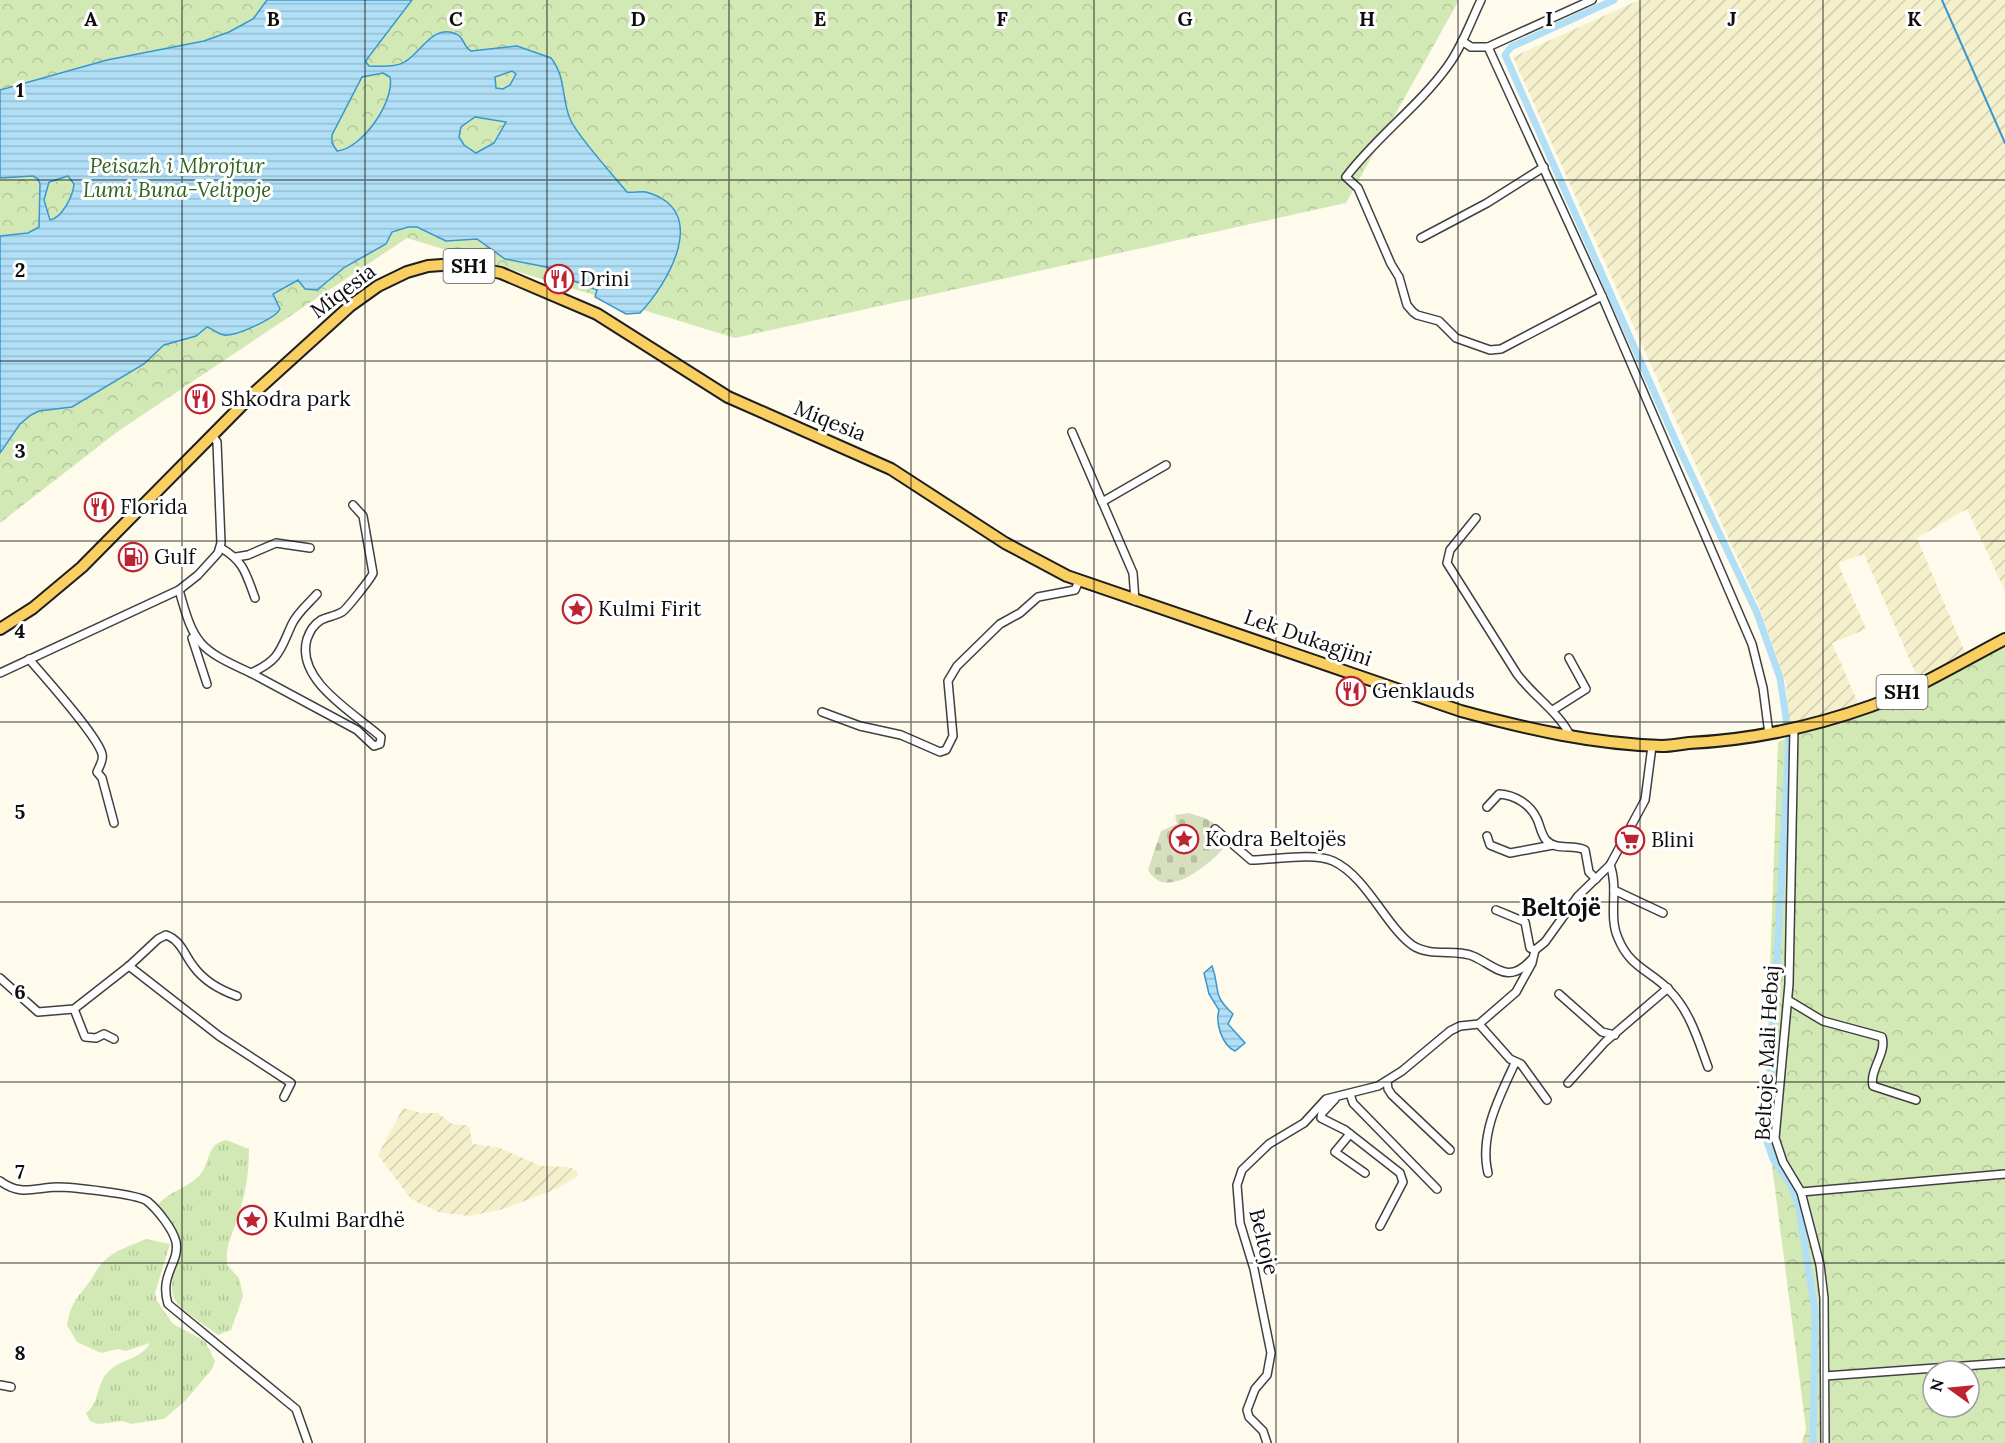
<svg xmlns="http://www.w3.org/2000/svg" width="2005" height="1443" viewBox="0 0 2005 1443" font-family="Lora,serif">
	<style>
		.farmland { fill: url(#farmland-furrows) }
		.grass { fill: url(#grass-tufts) }
		.cemetery { fill: url(#cemetery-stones) }
		.park { fill: url(#park-crowns); fill-rule: evenodd }
		.water { fill: url(#water-rules); stroke: #3797ce; stroke-width: 1.5; fill-rule: evenodd }
		.lines { fill: none; stroke-linecap: round; stroke-linejoin: round }
		.stream { stroke: #3797ce; stroke-width: 2 }
		.canal { stroke: #b1dff6; stroke-width: 7 }
		.minor-casing { stroke: #404040; stroke-width: 10 }
		.primary-casing { stroke: #1e1e1e; stroke-width: 14 }
		.minor { stroke: #fff; stroke-width: 7 }
		.primary { stroke: #f9cf62; stroke-width: 10 }
		.grid { fill: none; stroke: #0d0d0d; stroke-width: 1.5; stroke-opacity: 0.55 }
		.labels { text-anchor: middle; stroke-width: 6; stroke-linejoin: round; paint-order: stroke }
		.shield { fill: #fff; stroke: #565656; stroke-width: 1.5 }
		.shield-label { font-size: 20px; font-weight: bold; fill: #0d0d0d }
		.park-label { font-size: 21px; font-style: italic; fill: #2e641d; stroke: #fff }
		.poi-label { font-size: 21px; fill: #0d0d0d; stroke: #fff; text-anchor: start }
		.street-label { font-size: 21px; fill: #0d0d0d; stroke: #fff }
		.quarter-label { font-size: 24px; font-weight: bold; fill: #0d0d0d; stroke: #fff }
		.grid-label { font-size: 20px; text-anchor: middle; font-weight: bold; fill: #0d0d0d; stroke: #fff; stroke-width: 6; stroke-linejoin: round; paint-order: stroke }
	</style>
	<defs>
		<pattern id="farmland-furrows" width="10" height="10" patternUnits="userSpaceOnUse" patternTransform="scale(1.5)"><rect width="10" height="10" fill="#f5f0cc"/><path d="M-1 1l2-2M0 10L10 0M9 11l2-2" fill="none" stroke="#d1cdae"/></pattern>
		<pattern id="grass-tufts" width="24" height="20" patternUnits="userSpaceOnUse" patternTransform="scale(1.5)"><rect width="24" height="20" fill="#d2e9b6"/><path d="M3 7l-1-3M5 7V3M7 7l1-3M15 17l-1-3M17 17v-4M19 17l1-3" fill="none" stroke="#b3c79b"/></pattern>
		<pattern id="cemetery-stones" width="16" height="16" patternUnits="userSpaceOnUse" patternTransform="scale(1.5)"><rect width="16" height="16" fill="#d6e0be"/><path d="M2 7V4a2 2 0 0 1 4 0v3zM10 15v-3a2 2 0 0 1 4 0v3z" fill="#b6bfa2"/></pattern>
		<pattern id="park-crowns" width="20" height="18" patternUnits="userSpaceOnUse" patternTransform="scale(1.5)"><rect width="20" height="18" fill="#d2e9b6"/><path d="M2 6a3 3 0 1 1 6 0M12 15a3 3 0 1 1 6 0" fill="none" stroke="#b3c79b"/></pattern>
		<pattern id="water-rules" width="6" height="5" patternUnits="userSpaceOnUse" patternTransform="scale(1.5)"><rect width="6" height="5" fill="#b1dff6"/><path d="M0 2.5h6" fill="none" stroke="#97bed2"/></pattern>
	</defs>
	<rect width="100%" height="100%" fill="#fffbec"/>
	<g class="farmland">
		<path d="M1639,0H2005V591L1967,509L1917,538L1966,655L1918,679L1864,554L1838,563L1866,629L1832,643L1859,705L1789,725L1786,684L1759,606L1513,57Z"/>
		<path d="M403,1108L421,1113H438L452,1124L465,1125L469,1127L473,1144L497,1147L541,1166L569,1167L577,1171L578,1176L558,1188L504,1209L469,1216L438,1212L411,1199L378,1155Z"/>
	</g>
	<g class="grass">
		<path d="M226,1140L249,1149C249,1173 245,1197 237,1220C231,1239 226,1243 227,1265L239,1278L243,1296L231,1330L218,1335C166,1297 165,1305 181,1242L174,1226L157,1206C168,1191 192,1187 202,1172C211,1159 207,1144 226,1140Z"/>
		<path d="M146,1239L170,1244L155,1293L157,1301L173,1324L205,1341L215,1361L212,1369L185,1401L164,1419L131,1424L123,1421L98,1424L90,1421L86,1413C100,1403 96,1384 108,1372C120,1359 142,1359 150,1343L126,1351L118,1349L101,1353L77,1342L67,1325C71,1304 75,1300 88,1284C94,1277 97,1267 104,1261C115,1250 132,1245 146,1239Z"/>
	</g>
	<path class="cemetery" d="M1188,813L1205,818L1222,828L1224,848C1208,865 1166,902 1148,870L1161,831L1177,824L1175,815Z"/>
	<g class="park">
		<path d="M0,0H1459L1346,203L735,338L407,238L117,432L0,523Z"/>
		<path d="M2005,645V1443H1802L1806,1429L1765,1111L1778,742ZM1933,1371H1969V1407H1933Z"/>
	</g>
	<g class="water">
		<path d="M267,0H412L367,59L366,62L369,66C381,66 396,68 406,61C422,51 433,24 456,34C464,36 463,47 471,51L517,46L551,58C567,78 561,101 571,121C580,139 613,175 627,192C633,193 640,191 646,192C711,210 669,282 640,313L626,314L595,297L597,290L556,274L551,268L505,259L477,239L446,241L417,227H408L392,232L386,244L345,267L317,290L305,289L298,280L273,294L280,309C276,318 235,337 224,335C218,334 213,329 207,327L196,336L164,345L144,364L72,407L39,411L31,415L20,424L0,453V236L28,233L39,227L40,184L38,179L33,176L0,178V90L107,60L204,41L229,32L253,19ZM512,71L516,74L510,85L503,89L496,88L495,77ZM383,73L390,77C395,101 362,149 337,151L332,143V135L362,77ZM475,117L506,122L494,143L476,153L464,145L459,137L461,127ZM68,176L74,184C73,196 62,218 50,220L44,200L49,182Z"/>
		<path d="M1212,966C1221,990 1211,994 1233,1014L1228,1024L1245,1043L1235,1051C1222,1045 1215,1023 1219,1010L1209,994L1204,973Z"/>
	</g>
	<g class="lines">
		<path class="stream" d="M1942,0L2005,143"/>
		<path class="canal" d="M1614,0L1511,47L1505,55L1678,446L1757,613L1780,678L1789,738L1767,1142L1773,1159L1792,1187L1799,1209L1815,1311L1813,1443"/>
		<g class="minor-casing">
			<g id="minor">
				<path d="M1481,0C1470,23 1462,47 1447,67C1418,107 1376,137 1346,177L1358,188L1391,264L1399,277L1407,305L1413,312L1417,315L1439,321L1456,338L1490,350L1501,349L1602,296"/>
				<path d="M1462,41L1471,47H1488L1592,0"/>
				<path d="M1488,47L1602,296L1752,644L1763,688L1769,734"/>
				<path d="M1421,238L1487,203L1544,167"/>
				<path d="M1072,432L1133,573L1135,601"/>
				<path d="M1102,502L1166,465"/>
				<path d="M1476,518L1450,550L1447,563L1517,674C1534,697 1559,712 1571,737"/>
				<path d="M221,548C244,561 246,574 255,598"/>
				<path d="M236,557L248,555L276,543L310,548"/>
				<path d="M179,590C194,644 198,649 251,673C280,660 280,650 292,624C297,613 309,603 317,594"/>
				<path d="M192,638L207,684"/>
				<path d="M29,659C45,678 97,735 102,754C104,760 99,767 97,772L102,778L114,823"/>
				<path d="M0,673L179,590L198,575L218,553L221,543L217,442L212,435"/>
				<path d="M251,673L357,730L374,746L380,744L381,737C356,714 295,681 307,639C310,631 313,625 321,620C327,617 335,616 342,612C346,610 372,577 373,573L363,516L353,505"/>
				<path d="M1553,710L1586,689L1569,658"/>
				<path d="M822,712L860,726L901,735L940,752L946,750L953,736L948,681L957,666L1000,624L1020,613L1038,597L1075,590L1079,581"/>
				<path d="M1794,728L1789,984L1775,1138L1783,1162L1801,1192L1820,1265L1824,1298L1825,1443"/>
				<path d="M1487,807L1499,794C1515,795 1530,804 1537,819C1540,825 1541,834 1546,840C1557,852 1573,843 1585,850L1589,872L1596,879"/>
				<path d="M1215,829L1251,860C1274,860 1313,852 1333,861C1366,876 1386,926 1412,945C1431,958 1457,948 1475,957C1497,968 1509,984 1531,960"/>
				<path d="M1487,836L1490,845L1510,853L1553,845"/>
				<path d="M1610,865C1619,888 1608,916 1618,938C1630,968 1650,970 1669,990C1690,1011 1698,1040 1708,1067"/>
				<path d="M1614,890L1663,913"/>
				<path d="M1496,910L1525,922L1530,948L1535,950"/>
				<path d="M1535,950L1545,942L1578,896L1610,865L1645,800L1652,746"/>
				<path d="M129,966L158,939L166,935C181,940 185,956 194,967C205,982 220,990 237,996"/>
				<path d="M0,978L38,1012L74,1009L129,966L219,1036L291,1083L284,1097"/>
				<path d="M1559,994L1602,1032L1615,1035"/>
				<path d="M1788,1000L1823,1021L1882,1037C1887,1053 1869,1070 1873,1086L1916,1100"/>
				<path d="M74,1009L85,1037L96,1038L104,1034L114,1039"/>
				<path d="M1479,1024L1510,1059L1521,1064L1547,1100"/>
				<path d="M1387,1081L1388,1089L1392,1095L1450,1150"/>
				<path d="M1568,1083L1605,1042L1668,988"/>
				<path d="M1350,1094L1353,1103L1437,1189"/>
				<path d="M1335,1099L1322,1113L1321,1118L1345,1130L1400,1173L1403,1182L1380,1226"/>
				<path d="M1350,1134L1335,1152L1365,1173"/>
				<path d="M1488,1173C1479,1136 1499,1097 1515,1063"/>
				<path d="M0,1181C20,1196 34,1188 56,1187C71,1187 137,1194 147,1201C157,1209 173,1229 176,1242C180,1263 159,1274 168,1304L296,1409L308,1443"/>
				<path d="M1801,1192L2005,1174"/>
				<path d="M1825,1376L2005,1363"/>
				<path d="M0,1385L11,1387"/>
				<path d="M1267,1443L1263,1431L1249,1417L1247,1410L1255,1389L1267,1375L1271,1353L1254,1269L1240,1223L1237,1185L1242,1170L1269,1144L1304,1123L1326,1099L1378,1086L1402,1071L1450,1031L1460,1026L1479,1024L1516,992L1532,963L1535,950"/>
			</g>
		</g>
		<g class="primary-casing">
			<path id="primary" d="M0,629L33,608L82,567L254,393L350,306L378,286L407,272L428,266L456,264L501,273L597,314L728,397L891,469L1005,543L1067,576L1461,711C1527,729 1593,744 1662,746C1671,746 1680,744 1689,743C1751,740 1812,727 1871,706C1917,689 1961,662 2005,639"/>
		</g>
		<use href="#minor" class="minor"/>
		<use href="#primary" class="primary"/>
	</g>
	<path class="grid" d="M182,0V1443M365,0V1443M547,0V1443M729,0V1443M911,0V1443M1094,0V1443M1276,0V1443M1458,0V1443M1640,0V1443M1823,0V1443M0,180H2005M0,361H2005M0,541H2005M0,722H2005M0,902H2005M0,1082H2005M0,1263H2005"/>
	<defs>
		<g id="restaurant-ring" transform="scale(1.5)"><circle r="9.5" fill="#fff" stroke="#bd2431" stroke-width="1.5"/><path d="M-5-6h1v4h1v-4h1v4h1v-4h1v5L-1.5 .5V6h-2V.5L-5-1ZM5-6V6H3V1.5H1.5Q1.5-4 5-6Z" fill="#bd2431"/></g>
		<g id="fuel-ring" transform="scale(1.5)"><circle r="9.5" fill="#fff" stroke="#bd2431" stroke-width="1.5"/><path d="M-5.5-6h7V0h2V4h1.3V-2.5L3-4.5l.8-.8L6-3V5H2.5V1h-1V6h-7ZM-4.2-4.7v3.2H.2V-4.7Z" fill="#bd2431"/></g>
		<g id="sight-ring" transform="scale(1.5)"><circle r="9.5" fill="#fff" stroke="#bd2431" stroke-width="1.5"/><path d="M0-6L1.8-2.2L6-1.7L2.9 1.2L3.7 5.4L0 3.3L-3.7 5.4L-2.9 1.2L-6-1.7L-1.8-2.2Z" fill="#bd2431"/></g>
		<g id="supermarket-ring" transform="scale(1.5)"><circle r="9.5" fill="#fff" stroke="#bd2431" stroke-width="1.5"/><path d="M-6-5.5h2.5l.6 2H6L4.5 2H-2.5L-4.4-4H-6ZM-1.5 3.2a1.3 1.3 0 1 0 .1 0ZM3 3.2a1.3 1.3 0 1 0 .1 0Z" fill="#bd2431"/></g>
	</defs>
	<g fill-rule="evenodd">
		<use href="#restaurant-ring" x="559" y="279"/>
		<use href="#restaurant-ring" x="200" y="399"/>
		<use href="#restaurant-ring" x="99" y="507"/>
		<use href="#fuel-ring" x="133" y="557"/>
		<use href="#sight-ring" x="577" y="609"/>
		<use href="#restaurant-ring" x="1351" y="691"/>
		<use href="#sight-ring" x="1184" y="839"/>
		<use href="#supermarket-ring" x="1630" y="840"/>
		<use href="#sight-ring" x="252" y="1220"/>
	</g>
	<g class="labels">
		<g class="shield">
			<rect x="443.5" y="249" width="51" height="34" rx="4.5"/>
			<rect x="1876.5" y="675" width="51" height="34" rx="4.5"/>
		</g>
		<g class="shield-label">
			<text x="469" y="273">SH1</text>
			<text x="1902" y="699">SH1</text>
		</g>
		<g class="park-label">
			<text x="177" y="173">Peisazh i Mbrojtur<tspan x="177" dy="24">Lumi Buna-Velipoje</tspan></text>
		</g>
		<g class="poi-label">
			<text x="580" y="286">Drini</text>
			<text x="221" y="406">Shkodra park</text>
			<text x="120" y="514">Florida</text>
			<text x="154" y="564">Gulf</text>
			<text x="598" y="616">Kulmi Firit</text>
			<text x="1372" y="698">Genklauds</text>
			<text x="1205" y="846">Kodra Beltojës</text>
			<text x="1651" y="847">Blini</text>
			<text x="273" y="1227">Kulmi Bardhë</text>
		</g>
		<g class="street-label">
			<text transform="translate(343 291) rotate(-37)" y="7">Miqesia</text>
			<text transform="translate(830 421) rotate(22)" y="7">Miqesia</text>
			<text transform="translate(1308 638) rotate(19)" y="7">Lek Dukagjini</text>
			<text transform="translate(1767 1053) rotate(-87)" y="7">Beltoje Mali Hebaj</text>
			<text transform="translate(1264 1242) rotate(76)" y="7">Beltoje</text>
		</g>
		<g class="quarter-label">
			<text x="1561" y="916">Beltojë</text>
		</g>
	</g>
	<g class="grid-label">
		<text x="91" y="26">A</text>
		<text x="273" y="26">B</text>
		<text x="456" y="26">C</text>
		<text x="638" y="26">D</text>
		<text x="820" y="26">E</text>
		<text x="1002" y="26">F</text>
		<text x="1185" y="26">G</text>
		<text x="1367" y="26">H</text>
		<text x="1549" y="26">I</text>
		<text x="1732" y="26">J</text>
		<text x="1914" y="26">K</text>
		<text x="20" y="97">1</text>
		<text x="20" y="277">2</text>
		<text x="20" y="458">3</text>
		<text x="20" y="638">4</text>
		<text x="20" y="819">5</text>
		<text x="20" y="999">6</text>
		<text x="20" y="1179">7</text>
		<text x="20" y="1360">8</text>
	</g>
	<g transform="translate(1951 1389) rotate(285)"><circle r="28" fill="#ffffff" stroke="#9e9e9e" stroke-width="1.5"/>
	<path d="M0-4.5L10 22L0 15L-10 22Z" fill="#bd2431"/>
	<text y="-9" font-size="16" font-weight="bold" text-anchor="middle" fill="#0d0d0d">N</text>
	</g>
</svg>
